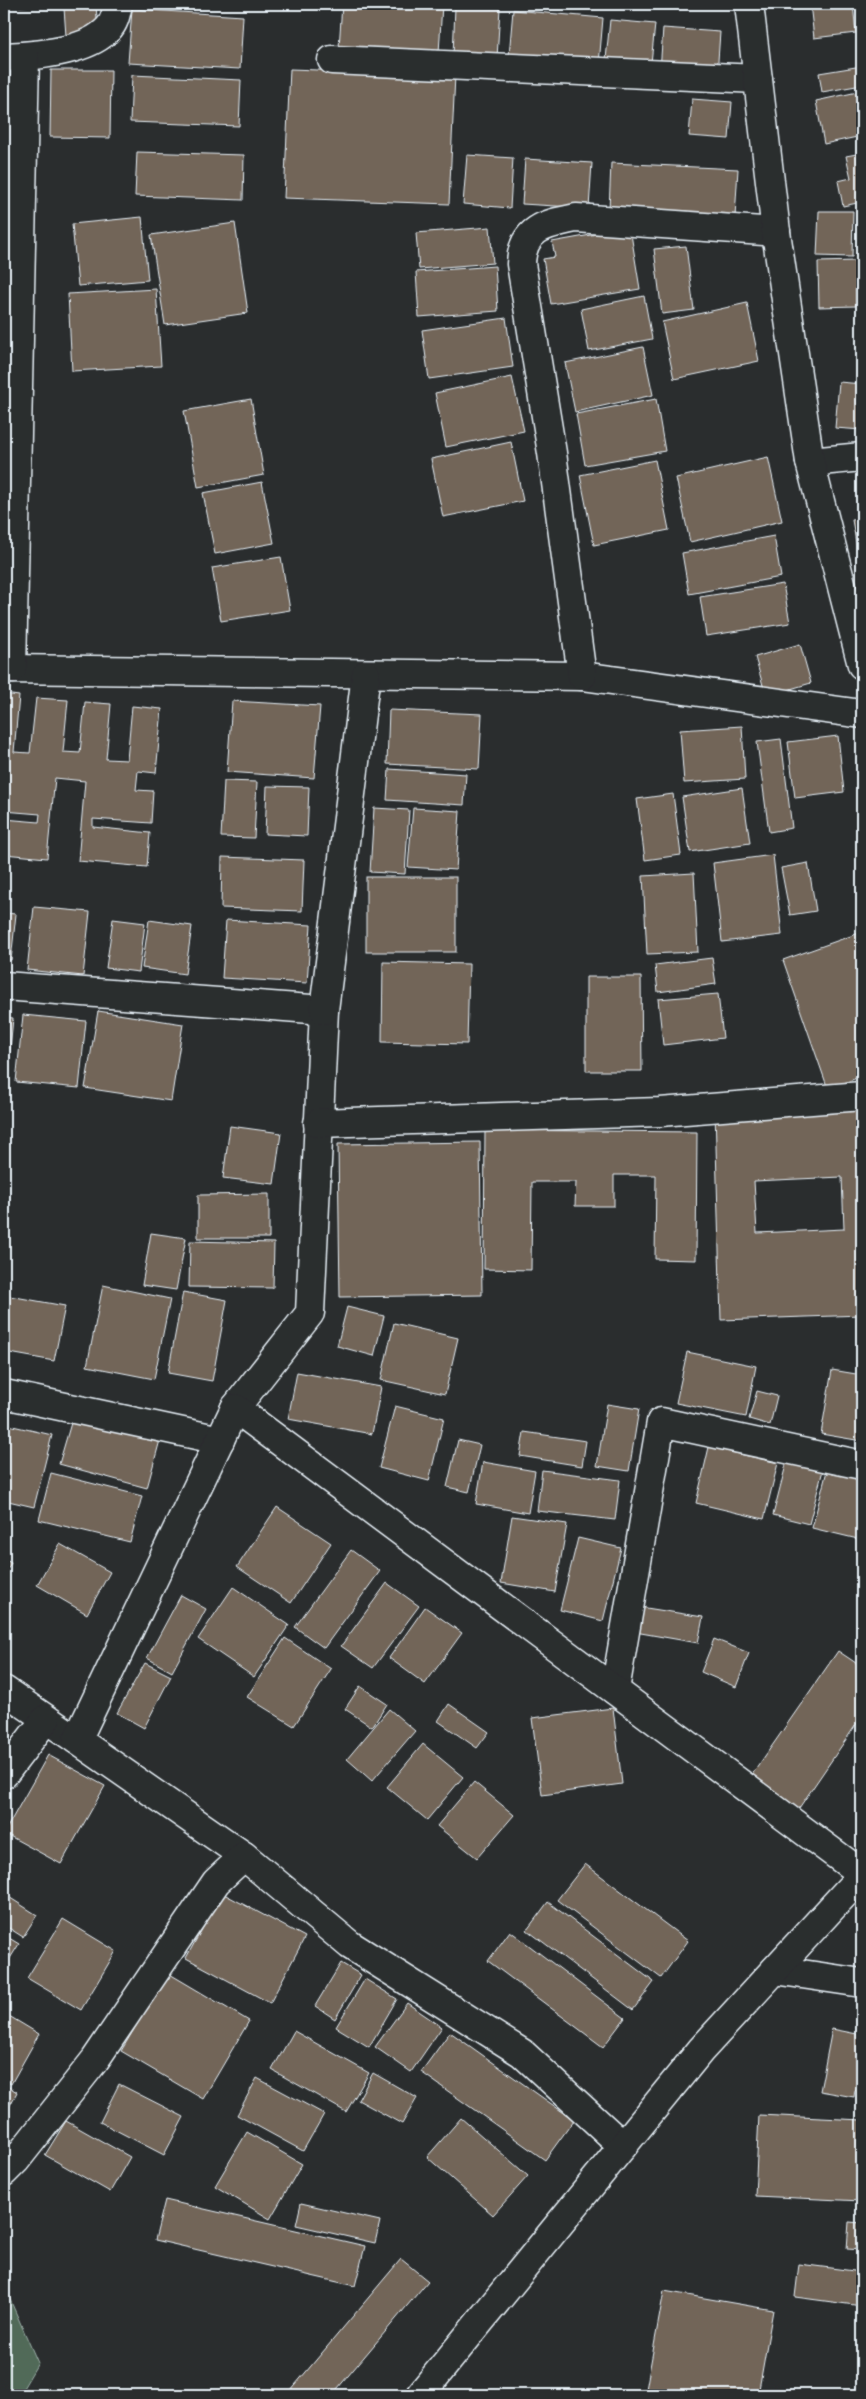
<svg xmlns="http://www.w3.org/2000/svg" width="866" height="2399" viewBox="0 0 866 2399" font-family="'Balsamiq Sans',sans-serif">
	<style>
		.green { fill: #516b59; stroke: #9caea8 }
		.building { fill: #726559; stroke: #e8f1f8; fill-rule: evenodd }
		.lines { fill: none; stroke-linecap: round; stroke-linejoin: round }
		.street-casing { stroke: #e8f1f8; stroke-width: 31 }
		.secondary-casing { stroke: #e8f1f8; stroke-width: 31 }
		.highway-casing { stroke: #e8f1f8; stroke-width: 31 }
		.street { stroke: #2a2d2e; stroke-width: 28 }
		.secondary { stroke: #2a2d2e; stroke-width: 28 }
		.highway { stroke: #2a2d2e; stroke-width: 28 }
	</style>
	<rect width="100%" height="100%" fill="#2a2d2e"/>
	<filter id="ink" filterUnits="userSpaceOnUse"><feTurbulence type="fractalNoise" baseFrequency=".02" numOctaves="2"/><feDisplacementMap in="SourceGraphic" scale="10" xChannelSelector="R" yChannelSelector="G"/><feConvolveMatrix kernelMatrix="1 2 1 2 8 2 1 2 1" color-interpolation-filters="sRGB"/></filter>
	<g filter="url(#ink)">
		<path class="green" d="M4,2286L38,2363L19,2395H4Z"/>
		<g class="building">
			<path d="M4,4H37V5L4,7Z"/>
			<path d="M342,4H442L439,53L339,48Z"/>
			<path d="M519,4H589L588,8Z"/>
			<path d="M810,4H853L856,33L814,38Z"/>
			<path d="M96,5L98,32L66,36L64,8Z"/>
			<path d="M455,7L500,8L497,58L453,56Z"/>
			<path d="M132,9L243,16L240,69L128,63Z"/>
			<path d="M513,10L603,18L599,64L509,56Z"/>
			<path d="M610,20L655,24L650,73L605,69Z"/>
			<path d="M663,28L720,32L717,75L660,71Z"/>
			<path d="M862,66V85L822,92L819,73Z"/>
			<path d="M290,69L455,75L449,204L284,198Z"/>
			<path d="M51,70H111L110,138L50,137Z"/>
			<path d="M132,75L241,80L239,126L130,122Z"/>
			<path d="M862,91V136L824,144L816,101Z"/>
			<path d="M692,99L732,102L729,139L689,136Z"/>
			<path d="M137,152L244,155L243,200L135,196Z"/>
			<path d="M862,153V202L843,206L838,181L851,178L846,156Z"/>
			<path d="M467,155L513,158L510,208L463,204Z"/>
			<path d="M525,159L592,163L589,208L522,204Z"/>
			<path d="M611,163L738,169L735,217L609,210Z"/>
			<path d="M819,211H853L852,257L817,256Z"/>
			<path d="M858,212H862V258H857Z"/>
			<path d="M142,217L148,280L78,286L72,224Z"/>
			<path d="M235,223L248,313L165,325L151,235Z"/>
			<path d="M490,227L493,263L419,269L416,233Z"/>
			<path d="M630,228L640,289L551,304L543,259L555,257L552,242Z"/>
			<path d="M686,246L694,310L662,314L654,249Z"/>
			<path d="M856,261V306L819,307L818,262Z"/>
			<path d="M495,266L498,311L419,317L416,272Z"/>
			<path d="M156,289L161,366L72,371L68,294Z"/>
			<path d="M644,296L652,339L589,351L581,309Z"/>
			<path d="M747,303L759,361L674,379L662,322Z"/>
			<path d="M506,318L513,367L429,379L422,330Z"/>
			<path d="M643,347L653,395L575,412L565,363Z"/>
			<path d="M512,377L524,431L446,447L435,393Z"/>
			<path d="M839,382L862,384V430L835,428Z"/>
			<path d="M251,399L264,475L198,487L184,411Z"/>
			<path d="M656,399L665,451L585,465L576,414Z"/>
			<path d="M511,442L523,501L443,517L431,459Z"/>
			<path d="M768,457L782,521L690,542L676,478Z"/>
			<path d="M655,460L669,530L594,545L580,475Z"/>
			<path d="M262,482L274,543L215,554L203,493Z"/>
			<path d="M862,519V569H861L852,520Z"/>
			<path d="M774,536L781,577L689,594L682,553Z"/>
			<path d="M281,557L290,610L221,621L212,568Z"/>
			<path d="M783,584L790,623L706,636L700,597Z"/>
			<path d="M800,644L811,683L766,696L755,657Z"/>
			<path d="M4,694L19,696L14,752L30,753L36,698L68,700L63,752L80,753L85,702L111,704L106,759L127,760L132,706L162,709L156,773L138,771L136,790L153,791L151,823L93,819V827L150,833L147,867L78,861L85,781L55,778L47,858L4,854V819L39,822L40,814L4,811Z"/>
			<path d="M232,701L320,706L314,778L227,772Z"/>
			<path d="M389,710L482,714L479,769L387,764Z"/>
			<path d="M742,726L745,779L684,783L680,730Z"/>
			<path d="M838,736L844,792L795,798L788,742Z"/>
			<path d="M781,739L792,828L769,832L757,742Z"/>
			<path d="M389,769L466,774L464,805L387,800Z"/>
			<path d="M224,781L257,782L254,838L221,837Z"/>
			<path d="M267,786L309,787L307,836L265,834Z"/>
			<path d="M742,788L750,843L690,852L682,797Z"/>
			<path d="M673,794L681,855L645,860L637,799Z"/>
			<path d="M374,808L409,810L405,874L370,872Z"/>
			<path d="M413,808L460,811L456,870L408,867Z"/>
			<path d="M773,855L782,935L722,942L713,863Z"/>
			<path d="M222,857L304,860L302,911L221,908Z"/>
			<path d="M808,863L816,911L790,915L781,868Z"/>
			<path d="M694,873L698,952L647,954L643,876Z"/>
			<rect x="366" y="877" width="90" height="75"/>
			<path d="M34,907L90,912L83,976L27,970Z"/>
			<path d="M4,913L16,914L11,960H4Z"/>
			<path d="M113,919L145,923L139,972L106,968Z"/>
			<path d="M149,920L192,926L185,974L142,968Z"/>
			<path d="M226,920L311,925L307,983L222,978Z"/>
			<path d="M862,932V1076L828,1089L783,960Z"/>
			<path d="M712,958L716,984L658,992L655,965Z"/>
			<path d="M383,962L469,964L467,1044L382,1042Z"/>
			<path d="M586,977H641L642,1071H586Z"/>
			<path d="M718,994L723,1038L663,1045L658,999Z"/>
			<path d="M98,1011L183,1024L171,1101L85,1088Z"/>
			<path d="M23,1015L86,1021L79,1088L16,1082Z"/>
			<path d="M4,1017L13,1018L7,1081H4Z"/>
			<path d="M862,1106V1315L721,1320L715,1111ZM842,1177L844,1229L757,1233L754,1181Z"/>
			<path d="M230,1126L281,1133L274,1184L223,1178Z"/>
			<path d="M485,1130L697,1132L696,1260L655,1259L656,1175H614V1206H575L576,1182H532L531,1270L484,1269Z"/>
			<path d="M480,1142L482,1295L340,1297L338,1144Z"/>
			<path d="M269,1194V1238H198V1195Z"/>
			<path d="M151,1233L186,1238L176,1290L142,1285Z"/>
			<path d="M190,1241L274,1243L273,1288L189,1287Z"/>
			<path d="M103,1285L170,1299L154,1379L87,1366Z"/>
			<path d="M183,1292L227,1300L212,1381L168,1373Z"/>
			<path d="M4,1295L65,1306L54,1361L4,1352Z"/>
			<path d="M347,1307L384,1316L374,1356L337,1346Z"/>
			<path d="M394,1323L458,1338L445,1394L381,1380Z"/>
			<path d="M687,1352L756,1366L746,1417L676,1403Z"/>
			<path d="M832,1370L862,1375V1441L821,1434Z"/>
			<path d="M297,1372L381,1387L372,1434L288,1419Z"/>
			<path d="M757,1391L777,1396L770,1425L749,1419Z"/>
			<path d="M607,1404L639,1409L629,1471L597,1466Z"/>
			<path d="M395,1406L444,1418L429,1481L379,1468Z"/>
			<path d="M73,1416L160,1440L147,1488L59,1464Z"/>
			<path d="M4,1424L52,1435L34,1507L4,1500Z"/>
			<path d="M524,1432L586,1441L582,1466L520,1456Z"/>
			<path d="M458,1440L480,1445L469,1492L447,1487Z"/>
			<path d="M709,1447L778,1463L764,1519L696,1503Z"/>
			<path d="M788,1457L824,1466L809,1524L773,1515Z"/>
			<path d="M483,1462L535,1471L528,1513L476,1504Z"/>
			<path d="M828,1467L862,1476V1540L812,1528Z"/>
			<path d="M542,1470L620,1480L615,1520L537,1511Z"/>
			<path d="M51,1473L142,1496L130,1542L39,1520Z"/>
			<path d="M277,1507L331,1543L291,1603L237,1567Z"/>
			<path d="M512,1516L567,1524L555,1592L501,1583Z"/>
			<path d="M578,1538L621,1548L603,1621L560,1610Z"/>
			<path d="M60,1544L110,1572L87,1614L37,1585Z"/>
			<path d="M351,1550L380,1571L324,1648L295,1627Z"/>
			<path d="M4,1559L11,1563L4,1575Z"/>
			<path d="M387,1583L419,1606L373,1668L341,1646Z"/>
			<path d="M233,1587L289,1625L254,1677L198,1639Z"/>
			<path d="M181,1595L206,1609L172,1672L147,1658Z"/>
			<path d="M425,1607L462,1633L425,1684L389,1658Z"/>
			<path d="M640,1607L703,1617L698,1643L635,1632Z"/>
			<path d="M285,1638L331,1669L294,1726L247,1697Z"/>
			<path d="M714,1639L749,1653L736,1687L701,1672Z"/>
			<path d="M838,1651L862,1667V1716L797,1811L749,1779Z"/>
			<path d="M145,1663L171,1676L144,1728L117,1713Z"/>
			<path d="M360,1686L387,1704L372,1727L345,1709Z"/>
			<path d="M449,1704L489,1732L477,1748L438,1721Z"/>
			<path d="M613,1708L622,1784L542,1795L532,1718Z"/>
			<path d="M389,1709L415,1731L372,1781L347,1759Z"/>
			<path d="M423,1744L463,1777L427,1820L387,1787Z"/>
			<path d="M48,1755L105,1786L61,1864L4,1833Z"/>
			<path d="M474,1782L514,1815L477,1858L437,1826Z"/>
			<path d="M585,1864L688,1941L661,1978L557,1900Z"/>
			<path d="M222,1893L305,1937L270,2003L186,1958Z"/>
			<path d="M4,1894L37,1915L23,1937L4,1925Z"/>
			<path d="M548,1902L654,1982L633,2010L527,1930Z"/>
			<path d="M63,1919L116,1951L81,2010L27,1978Z"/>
			<path d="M510,1931L625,2018L603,2047L488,1961Z"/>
			<path d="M4,1935L19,1944L4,1968Z"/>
			<path d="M341,1963L361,1975L335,2019L315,2006Z"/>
			<path d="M168,1973L249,2021L203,2099L121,2051Z"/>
			<path d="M365,1979L397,1999L369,2047L336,2027Z"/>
			<path d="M407,2003L442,2027L411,2072L375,2047Z"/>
			<path d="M4,2013L39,2034L11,2084L4,2080Z"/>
			<path d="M832,2029L862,2035V2092L855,2090L854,2097L820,2091Z"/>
			<path d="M294,2031L369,2073L346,2112L272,2070Z"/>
			<path d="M450,2032L574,2120L545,2160L421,2072Z"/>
			<path d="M373,2073L417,2098L402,2124L358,2100Z"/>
			<path d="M257,2078L324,2114L303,2151L237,2115Z"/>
			<path d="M4,2084L17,2092L7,2111L4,2109Z"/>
			<path d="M119,2084L184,2117L164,2155L100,2122Z"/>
			<path d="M759,2115L862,2120V2201L755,2196Z"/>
			<path d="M461,2118L528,2176L493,2215L427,2157Z"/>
			<path d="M4,2120L11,2124L4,2137Z"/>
			<path d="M66,2121L130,2157L110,2192L45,2155Z"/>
			<path d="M247,2132L302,2164L270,2219L215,2186Z"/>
			<path d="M165,2200L365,2246L355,2286L155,2240Z"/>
			<path d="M301,2203L380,2221L375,2243L296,2225Z"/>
			<path d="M849,2222L862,2223V2250L847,2249Z"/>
			<path d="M401,2259L428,2281L332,2395H295L290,2391Z"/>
			<path d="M799,2264L862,2272V2306L795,2297Z"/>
			<path d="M664,2291L773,2310L758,2395H645Z"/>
		</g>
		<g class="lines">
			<g class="street-casing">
				<g id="street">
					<path d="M4,57C33,56 87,52 108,29C115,22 116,13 118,4"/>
					<path d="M332,60L758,79"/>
					<path d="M810,462L862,457"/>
					<path d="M4,669L582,676L862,714"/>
					<path d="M12,669L25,56"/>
					<path d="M582,676L552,453L521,264C522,228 546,224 576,218L776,232"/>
					<path d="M4,986L324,1010L310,1313L235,1408"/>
					<path d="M324,1010L366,674"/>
					<path d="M318,1123L660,1112L862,1096"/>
					<path d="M4,1394L220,1440"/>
					<path d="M4,1690L77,1740"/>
					<path d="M615,1690L661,1422L862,1465"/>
					<path d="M4,1774L46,1719"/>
					<path d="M244,1856L77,1740L235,1408L862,1874"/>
					<path d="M775,1970L862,1983"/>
					<path d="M4,2172L16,2160L95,2060L216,1882L244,1856L350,1945L522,2053L623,2146"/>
				</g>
			</g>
			<g class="secondary-casing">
				<path id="secondary" d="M749,4L776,232L810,462L862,665"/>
			</g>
			<g class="highway-casing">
				<path id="highway" d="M420,2395L701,2050L862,1875"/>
			</g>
			<use href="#street" class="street"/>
			<use href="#secondary" class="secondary"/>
			<use href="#highway" class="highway"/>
		</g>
	</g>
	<rect width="866" height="2399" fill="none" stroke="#2a2d2e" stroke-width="20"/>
	<rect x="10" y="10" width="846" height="2379" fill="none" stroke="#e8f1f8" stroke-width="2" filter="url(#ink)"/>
</svg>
